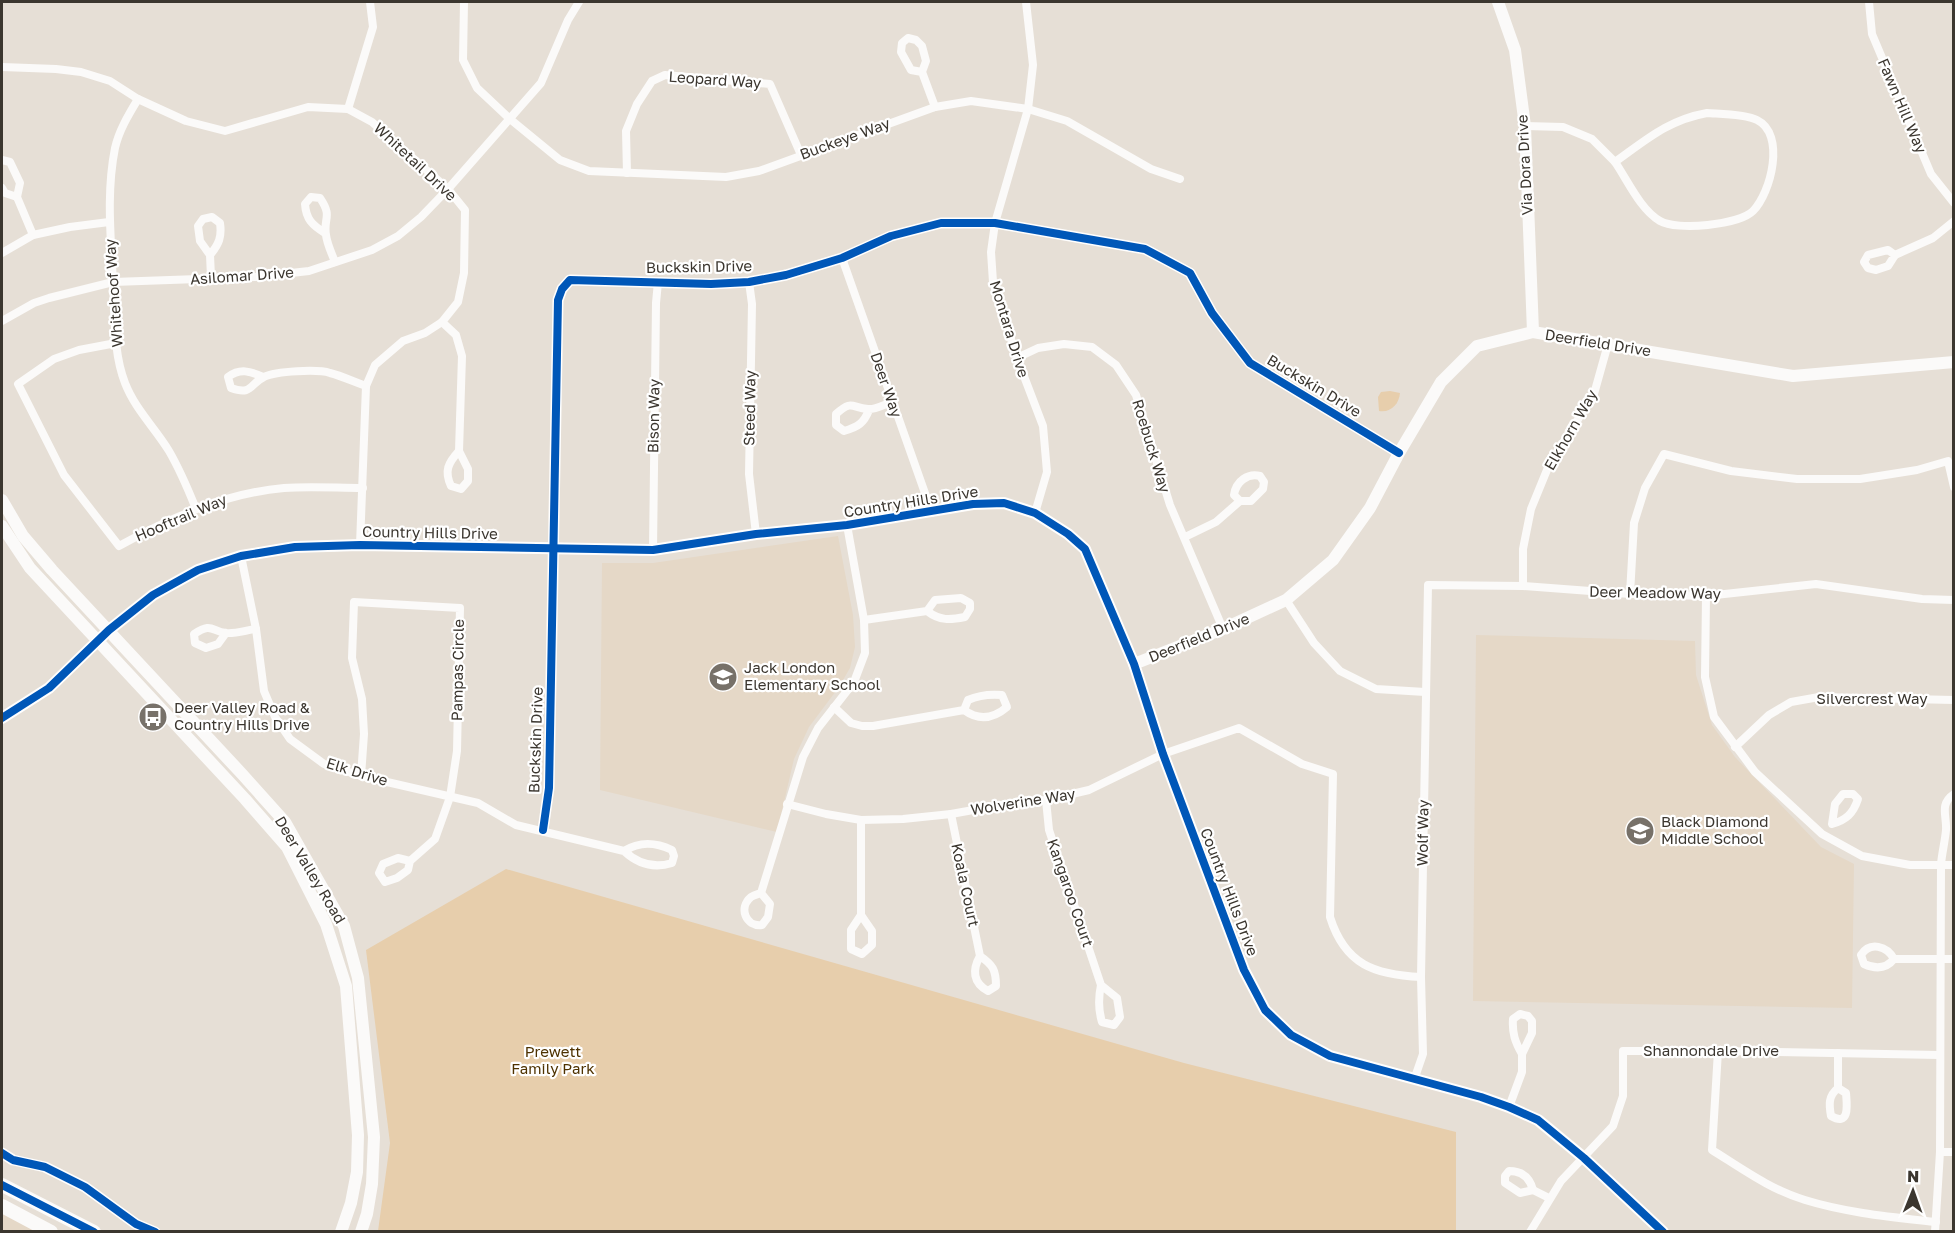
<svg xmlns="http://www.w3.org/2000/svg" width="1955" height="1233" viewBox="0 0 1955 1233" font-family="'Golos Text',sans-serif">
	<style>
		.built { fill: #e5d8c7 }
		.green { fill: #e7ceac }
		.lines { fill: none; stroke-linecap: round; stroke-linejoin: round }
		.street { stroke: #fbfaf9; stroke-width: 8 }
		.secondary { stroke: #fbfaf9; stroke-width: 12 }
		.primary { stroke: #fbfaf9; stroke-width: 14 }
		.cycleway-casing { stroke: #fff; stroke-width: 11 }
		.cycleway { stroke: #0057b8; stroke-width: 8 }
		.labels { text-anchor: middle; stroke-width: 4.5; stroke-linejoin: round; paint-order: stroke }
		.street-label { font-size: 15px; fill: #3b362f; stroke: #fff }
		.poi-label { font-size: 15px; fill: #3b362f; stroke: #fff; text-anchor: start }
		.park-label { font-size: 15px; fill: #4e3200; stroke: #fff }
	</style>
	<rect width="100%" height="100%" fill="#e6dfd6"/>
	<g class="built">
		<path d="M838,536L853,615L855,647L850,668L839,687L809,727L794,759L777,832L600,790L602,563H653Z"/>
		<path d="M1476,635L1695,641L1696,675L1712,725L1735,757L1821,847L1854,864L1852,1008L1473,1001Z"/>
		<path d="M2,1211L41,1231H2Z"/>
	</g>
	<g class="green">
		<path d="M1390,391L1400,393C1399,404 1391,413 1379,411L1378,397L1381,392Z"/>
		<path d="M506,869L1184,1063L1456,1132V1231H378L390,1143L366,950Z"/>
	</g>
	<g class="lines">
		<g class="street">
			<path d="M464,2L463,60L477,88L510,119L560,160L589,171L726,177L759,171L935,107L971,101L1028,109L1067,121L1151,169L1180,179"/>
			<path d="M1026,2L1033,65L1028,109L995,223L991,252L993,282L1017,358L1043,426L1047,472L1035,513"/>
			<path d="M1869,2L1872,34L1931,174L1954,203"/>
			<path d="M2,67L56,69L81,72L110,81L138,99L186,121L225,131L308,107L348,109L372,122L448,189L465,210L464,273L458,302L442,322L425,333L403,341L375,365L366,386L360,545"/>
			<path d="M922,72L911,70L901,52L902,43L908,38L916,40L922,46L926,61L922,72L935,107"/>
			<path d="M138,99C129,114 119,130 115,148C106,193 111,238 113,284C115,316 113,352 125,383C135,409 155,428 169,451C180,470 188,489 196,509"/>
			<path d="M348,109L373,27L370,2"/>
			<path d="M1707,113C1720,114 1745,114 1757,120C1786,134 1771,193 1753,211C1739,225 1677,231 1660,221C1640,209 1628,181 1615,162C1646,140 1668,120 1707,113Z"/>
			<path d="M1525,126L1563,127L1592,139L1615,162"/>
			<path d="M2,160L10,162L20,183L17,197L33,235"/>
			<path d="M627,173L626,131L637,104L652,81L665,75L770,84L801,155"/>
			<path d="M2,188L5,193L17,197"/>
			<path d="M325,233C312,225 306,219 305,204L311,197L320,198C333,217 323,218 326,235C327,244 332,254 335,262"/>
			<path d="M1888,250L1895,255L1888,266L1876,270L1868,268L1864,262L1868,255Z"/>
			<path d="M2,253L33,235L70,227L109,222"/>
			<path d="M210,255C219,244 222,237 220,223L212,217L203,219L198,226L200,241L210,255L211,277"/>
			<path d="M1895,255L1933,238L1954,221"/>
			<path d="M842,258L932,513"/>
			<path d="M749,282L752,304L749,474L756,534"/>
			<path d="M2,321L34,303L49,298L113,282L255,277L309,271L372,250L398,236L421,217L448,189L541,83L568,20L579,2"/>
			<path d="M442,322L456,335L462,356L459,451L468,469V481L461,489L451,486C444,471 448,463 459,451"/>
			<path d="M116,343L79,350L54,359L18,384L64,475L119,546C170,518 226,493 284,488C310,486 337,488 363,488"/>
			<path d="M1017,358L1038,348L1064,344L1092,347L1116,365L1136,395L1170,505L1223,629"/>
			<path d="M263,377C250,371 240,368 228,377L231,388C253,396 250,383 264,377C276,371 318,369 330,373C342,376 354,382 366,386"/>
			<path d="M869,410C864,423 858,427 844,431L836,425V414C853,399 851,408 868,409C875,410 885,404 892,402"/>
			<path d="M1185,537L1216,522L1240,501H1251L1263,489L1264,482L1260,476C1248,473 1236,481 1234,495L1240,501"/>
			<path d="M653,550L656,303L658,282"/>
			<path d="M241,556L256,629L264,691L275,717L290,739L324,764L361,776L478,803L516,825L624,851C638,864 653,869 672,863L674,856L672,850C655,842 640,841 624,851"/>
			<path d="M1523,586V549L1531,509L1549,465L1594,394L1608,344"/>
			<path d="M1630,594L1634,523L1645,488L1664,454L1731,471L1797,479H1860L1917,470L1948,461L1954,487"/>
			<path d="M1706,596L1705,677L1714,717L1755,772L1822,834L1862,856L1910,865H1954"/>
			<path d="M1286,600L1314,643L1340,671L1376,689L1425,692"/>
			<path d="M864,620L927,611C940,621 950,620 965,617L970,609V603L961,598L935,600L927,611"/>
			<path d="M226,633L218,644L206,648L195,643L194,634C212,622 211,631 226,633C235,634 247,630 256,629"/>
			<path d="M834,707L851,723L862,726H873L964,710C979,721 993,719 1007,707L1002,695C990,694 979,695 968,700L964,710"/>
			<path d="M1735,747L1769,715L1791,702L1819,697L1954,700"/>
			<path d="M361,776L364,734L362,699L352,658L354,602L460,608L457,751L450,797L435,839L410,861L408,870L397,878L385,882L379,873L383,864L398,858L410,861"/>
			<path d="M1843,794H1853L1858,799C1853,814 1846,820 1832,824L1835,804Z"/>
			<path d="M1046,800L1049,830L1101,985C1098,999 1098,1009 1102,1022L1114,1025L1120,1017L1117,998L1101,985"/>
			<path d="M787,804L826,814L861,820L903,819L951,814L1018,802L1046,800L1089,790L1163,754L1239,728L1302,764L1333,774L1330,917C1345,965 1375,975 1421,977"/>
			<path d="M951,814L980,956C972,970 973,983 988,991L996,986C996,970 993,965 980,956"/>
			<path d="M543,830L549,788L558,300L562,289L570,280L711,284L749,282L786,275L842,258L891,236L941,223H995L1145,249L1190,273L1212,313L1250,363L1399,453"/>
			<path d="M761,893L770,904L768,917L762,925C746,927 738,908 751,897C754,895 758,894 761,893L803,757L818,728L854,682L865,653L864,620L847,525"/>
			<path d="M861,915L872,931V945L862,954L851,949V930L861,915V820"/>
			<path d="M1894,959C1887,946 1870,941 1861,955L1864,964C1875,969 1886,969 1894,959H1954"/>
			<path d="M1718,1051L1712,1150C1741,1168 1771,1190 1805,1200C1847,1213 1892,1217 1936,1222"/>
			<path d="M1838,1053V1088C1828,1096 1829,1105 1831,1116C1850,1127 1847,1105 1846,1093L1838,1088"/>
			<path d="M1414,1080L1423,1054L1421,977L1428,585L1523,586L1630,594L1706,596L1816,584L1922,599L1954,600"/>
			<path d="M1509,1107L1522,1072V1054L1532,1033V1021L1528,1016L1520,1014L1513,1019C1512,1033 1515,1042 1522,1054"/>
			<path d="M1940,1152H1954"/>
			<path d="M1509,1171C1522,1171 1530,1178 1533,1190L1520,1193L1505,1183V1176Z"/>
			<path d="M1533,1190L1549,1198"/>
			<path d="M1530,1232L1561,1181L1613,1126L1623,1096V1051H1718L1939,1055"/>
			<path d="M1935,1232L1940,1152L1941,864C1942,853 1945,841 1946,830C1947,816 1939,804 1954,794"/>
		</g>
		<g class="secondary">
			<path d="M1498,2L1515,50L1525,126L1533,332"/>
			<path d="M2,500L23,536L52,570L242,774L285,822L344,926L358,978L374,1137L372,1184L367,1214L361,1232"/>
			<path d="M2,526L30,568L245,799L287,847L326,924L346,986L358,1135L357,1172L351,1203L341,1232"/>
			<path d="M1134,664L1223,629L1286,600L1333,560L1370,508L1399,453L1441,382L1477,346L1533,332L1793,376L1954,362"/>
			<path d="M2,718L49,688L109,630L153,595L198,570L241,556L295,547L360,545L653,550L756,534L847,525L973,504L1004,503L1035,513L1068,534L1085,549L1134,664L1163,754L1244,970L1265,1010L1291,1035L1330,1056L1481,1097L1509,1107L1538,1120L1584,1158L1663,1232"/>
		</g>
		<g class="primary">
			<path d="M2,1185L94,1232"/>
			<path d="M2,1206L51,1232"/>
		</g>
		<g class="cycleway-casing">
			<g id="cycleway">
				<path d="M2,718L49,688L109,630L153,595L198,570L241,556L295,547L360,545L653,550L756,534L847,525L973,504L1004,503L1035,513L1068,534L1085,549L1134,664L1163,754L1244,970L1265,1010L1291,1035L1330,1056L1481,1097L1509,1107L1538,1120L1584,1158L1663,1232"/>
				<path d="M543,830L549,788L558,300L562,289L570,280L711,284L749,282L786,275L842,258L891,236L941,223H995L1145,249L1190,273L1212,313L1250,363L1399,453"/>
				<path d="M2,1153L13,1160L45,1167L85,1187L136,1224L155,1232"/>
				<path d="M2,1185L94,1232"/>
			</g>
		</g>
		<use href="#cycleway" class="cycleway"/>
	</g>
	<defs>
		<g id="school-disc" transform="scale(1.5)"><circle r="9.5" fill="#777169" stroke="#fff"/><path d="M0-5L7-2L0 1L-7-2ZM-4 1L0 2.5L4 1V4Q0 6-4 4Z" fill="#fff"/></g>
		<g id="bus-disc" transform="scale(1.5)"><circle r="9.5" fill="#777169" stroke="#fff"/><path d="M-5-6H5V4H4V6H2V4H-2V6H-4V4H-5ZM-3.5-4V0h7V-4ZM-3.5 1.2v1.5H-2V1.2ZM2 1.2v1.5H3.5V1.2Z" fill="#fff"/></g>
	</defs>
	<g fill-rule="evenodd">
		<use href="#school-disc" x="723" y="677"/>
		<use href="#bus-disc" x="153" y="717"/>
		<use href="#school-disc" x="1640" y="831"/>
	</g>
	<g class="labels">
		<g class="street-label">
			<text transform="translate(715 80) rotate(4)" y="5">Leopard Way</text>
			<text transform="translate(1902 106) rotate(67)" y="5">Fawn Hill Way</text>
			<text transform="translate(845 139) rotate(-20)" y="5">Buckeye Way</text>
			<text transform="translate(415 162) rotate(43)" y="5">Whitetail Drive</text>
			<text transform="translate(1525 165) rotate(-93)" y="5">Via Dora Drive</text>
			<text transform="translate(699 267) rotate(-1)" y="5">Buckskin Drive</text>
			<text transform="translate(242 276) rotate(-4)" y="5">Asilomar Drive</text>
			<text transform="translate(114 293) rotate(-94)" y="5">Whitehoof Way</text>
			<text transform="translate(1009 329) rotate(73)" y="5">Montara Drive</text>
			<text transform="translate(1598 343) rotate(9)" y="5">Deerfield Drive</text>
			<text transform="translate(886 385) rotate(71)" y="5">Deer Way</text>
			<text transform="translate(1314 386) rotate(31)" y="5">Buckskin Drive</text>
			<text transform="translate(750 408) rotate(-89)" y="5">Steed Way</text>
			<text transform="translate(654 416) rotate(-89)" y="5">Bison Way</text>
			<text transform="translate(1571 430) rotate(-60)" y="5">Elkhorn Way</text>
			<text transform="translate(1151 446) rotate(73)" y="5">Roebuck Way</text>
			<text transform="translate(911 502) rotate(-9)" y="5">Country Hills Drive</text>
			<text transform="translate(181 518) rotate(-23)" y="5">Hooftrail Way</text>
			<text transform="translate(430 533) rotate(1)" y="5">Country Hills Drive</text>
			<text transform="translate(1655 593) rotate(1)" y="5">Deer Meadow Way</text>
			<text transform="translate(1199 638) rotate(-22)" y="5">Deerfield Drive</text>
			<text transform="translate(458 670) rotate(-89)" y="5">Pampas Circle</text>
			<text x="1872" y="704">Silvercrest Way</text>
			<text transform="translate(536 740) rotate(-88)" y="5">Buckskin Drive</text>
			<text transform="translate(357 772) rotate(17)" y="5">Elk Drive</text>
			<text transform="translate(1023 802) rotate(-9)" y="5">Wolverine Way</text>
			<text transform="translate(1423 833) rotate(-89)" y="5">Wolf Way</text>
			<text transform="translate(310 870) rotate(59)" y="5">Deer Valley Road</text>
			<text transform="translate(965 885) rotate(78)" y="5">Koala Court</text>
			<text transform="translate(1229 892) rotate(69)" y="5">Country Hills Drive</text>
			<text transform="translate(1070 893) rotate(71)" y="5">Kangaroo Court</text>
			<text x="1711" y="1056">Shannondale Drive</text>
		</g>
		<g class="poi-label">
			<text x="744" y="673">Jack London<tspan x="744" dy="17">Elementary School</tspan></text>
			<text x="174" y="713">Deer Valley Road &amp;<tspan x="174" dy="17">Country Hills Drive</tspan></text>
			<text x="1661" y="827">Black Diamond<tspan x="1661" dy="17">Middle School</tspan></text>
		</g>
		<g class="park-label">
			<text x="553" y="1057">Prewett<tspan x="553" dy="17">Family Park</tspan></text>
		</g>
	</g>
	<rect width="1955" height="1233" fill="none" stroke="#3b362f" stroke-width="6"/>
	<g transform="translate(1913 1191) rotate(1)" stroke="#ffffff" stroke-width="4.5" paint-order="stroke">
	<path d="M0-4.5L10 22L0 15L-10 22Z" fill="#3b362f"/>
	<text y="-9" font-size="16" font-weight="bold" text-anchor="middle" fill="#3b362f">N</text>
	</g>
</svg>
